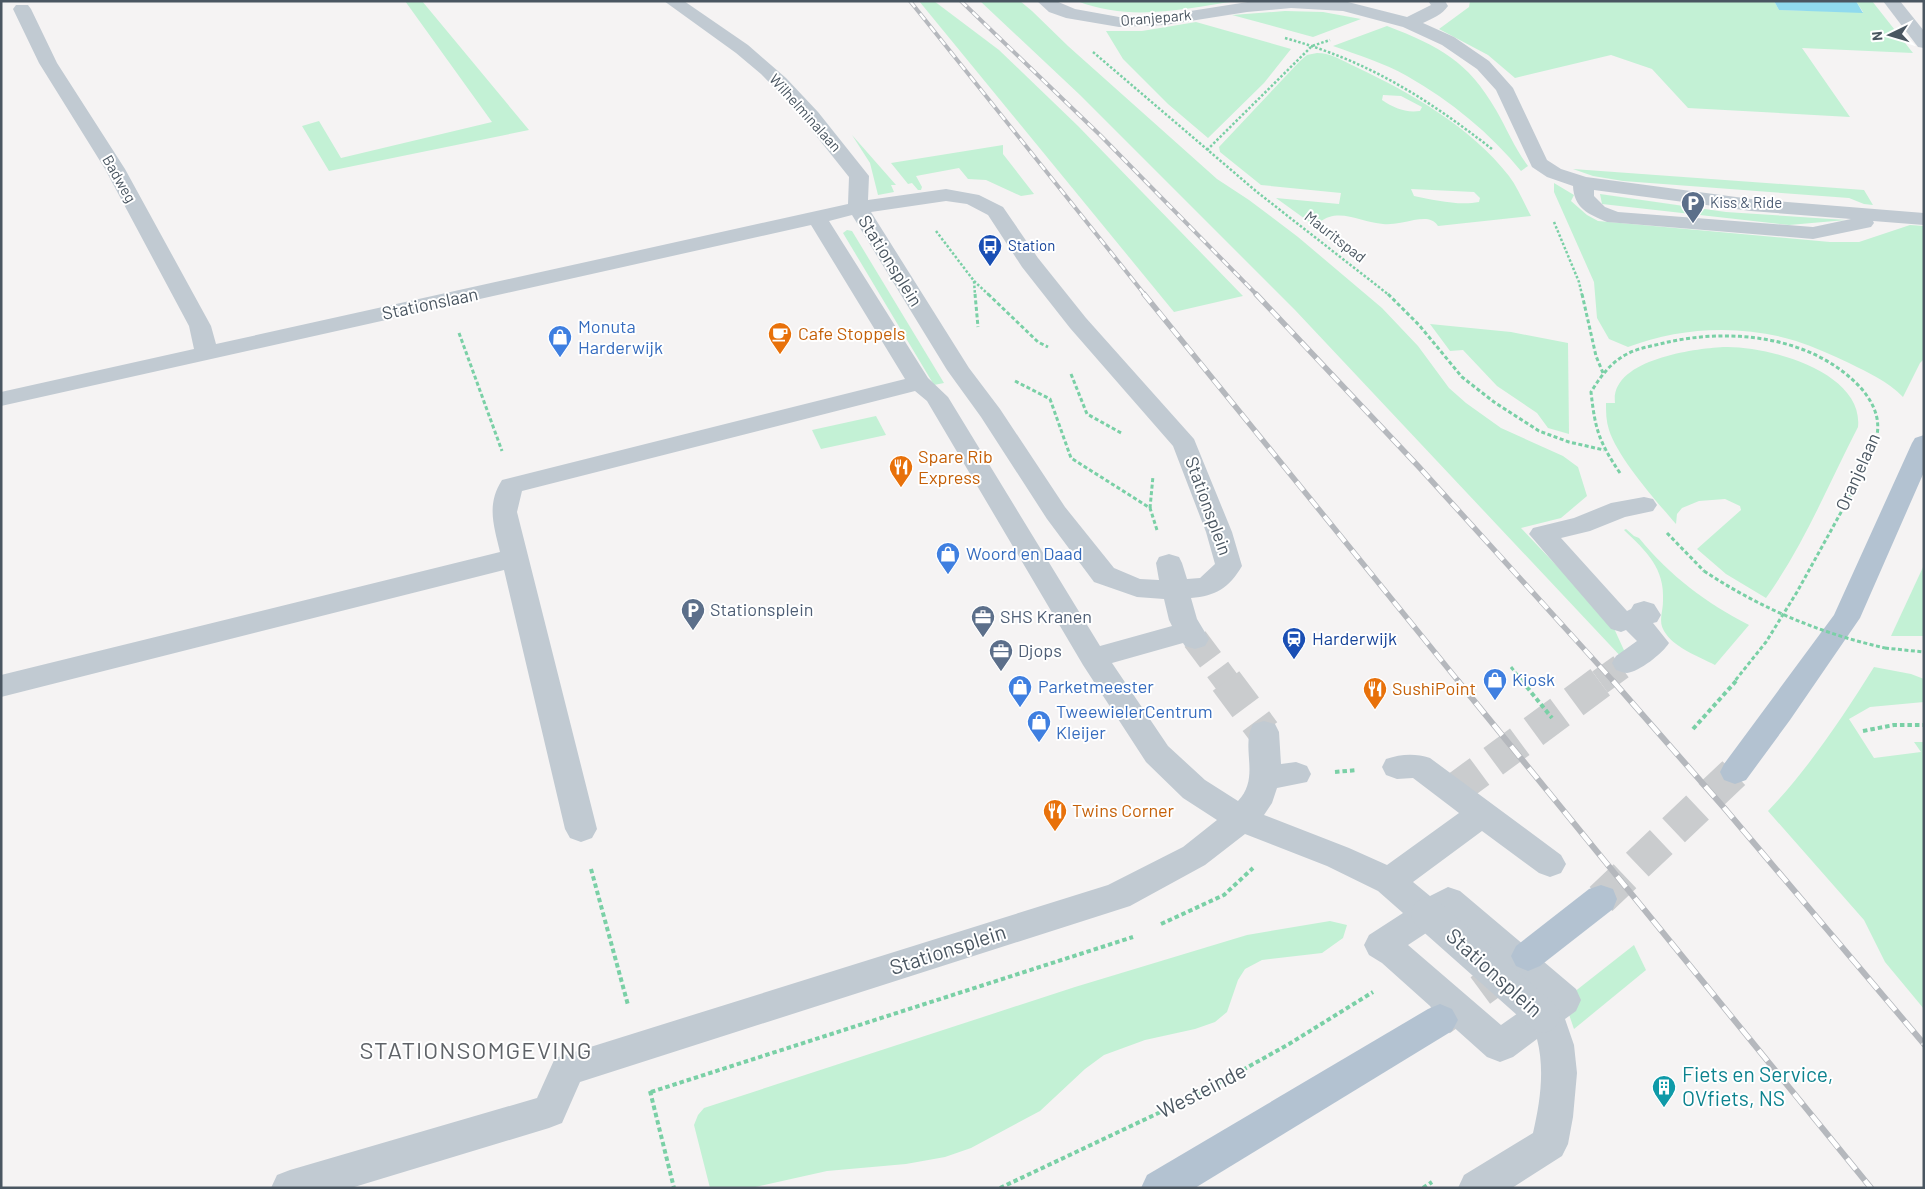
<svg xmlns="http://www.w3.org/2000/svg" width="1925" height="1189" viewBox="0 0 1925 1189" font-family="Barlow,sans-serif">
	<style>
		.green { fill: #c3f1d5; fill-rule: evenodd }
		.water { fill: #90daee }
		.lines { fill: none; stroke-linecap: round; stroke-linejoin: round }
		.minor-tunnel-far1 { stroke: #caccce; stroke-width: 26; stroke-dasharray: 26 12; stroke-linecap: butt }
		.minor-tunnel { stroke: #caccce; stroke-width: 33; stroke-dasharray: 33 17; stroke-linecap: butt }
		.major-tunnel { stroke: #caccce; stroke-width: 33; stroke-dasharray: 33 17; stroke-linecap: butt }
		.path-far2 { stroke: #7ad0a6; stroke-width: 2.5; stroke-dasharray: 2.5 2; stroke-linecap: butt }
		.path-far1 { stroke: #7ad0a6; stroke-width: 3; stroke-dasharray: 4 2.5; stroke-linecap: butt }
		.path { stroke: #7ad0a6; stroke-width: 4; stroke-dasharray: 4.5 3; stroke-linecap: butt }
		.minor { fill: #c1cad2; fill-rule: evenodd }
		.major { fill: #b3c2d1; fill-rule: evenodd }
		.rail-far2-casing { stroke: #b5b8bd; stroke-width: 4 }
		.rail-far1-casing { stroke: #b5b8bd; stroke-width: 5.5 }
		.rail-casing { stroke: #b5b8bd; stroke-width: 6 }
		.rail-far2 { stroke: #fff; stroke-width: 2.5; stroke-dasharray: 8; stroke-linecap: butt }
		.rail-far1 { stroke: #fff; stroke-width: 4; stroke-dasharray: 11; stroke-linecap: butt }
		.rail { stroke: #fff; stroke-width: 4.5; stroke-dasharray: 14; stroke-linecap: butt }
		.path-bridge { stroke: #7ad0a6; stroke-width: 3; stroke-dasharray: 4 2.5; stroke-linecap: butt }
		.minor-bridge { stroke: #c1cad2; stroke-width: 33 }
		.labels { text-anchor: middle; stroke-width: 4; stroke-linejoin: round; paint-order: stroke }
		.far-street-label { font-size: 15px; fill: #4a5661; stroke: #fff }
		.far-service-label { font-size: 15px; fill: #4e5e75; stroke: #fff; text-anchor: start }
		.far-transit-label { font-size: 15px; fill: #164399; stroke: #fff; text-anchor: start }
		.street-label { font-size: 18px; fill: #4a5661; stroke: #fff }
		.shop-label { font-size: 18px; fill: #366cbe; stroke: #fff; text-anchor: start }
		.food-label { font-size: 18px; fill: #c56008; stroke: #fff; text-anchor: start }
		.service-label { font-size: 18px; fill: #4e5e75; stroke: #fff; text-anchor: start }
		.transit-label { font-size: 18px; fill: #164399; stroke: #fff; text-anchor: start }
		.near-street-label { font-size: 21px; fill: #4a5661; stroke: #fff }
		.near-culture-label { font-size: 21px; fill: #0d838f; stroke: #fff; text-anchor: start }
		.near-quarter-label { font-size: 24px; letter-spacing: 1px; fill: #5f6368; stroke: #fff }
	</style>
	<rect width="100%" height="100%" fill="#f5f3f3"/>
	<g class="green">
		<path d="M405,1H422L529,130L329,171L302,126L319,121L341,158L492,122Z"/>
		<path d="M919,1H934L999,50L1078,126L1243,296L1174,312Z"/>
		<path d="M980,1H1020L1032,11L1068,46L1217,179L1249,200L1298,237L1382,308L1418,346L1449,388L1466,403L1501,428L1563,456L1578,467L1587,496L1561,518L1521,528L1612,624L1628,659L1624,660L1295,310L1080,95Z"/>
		<path d="M1077,1H1237C1182,9 1131,22 1077,1Z"/>
		<path d="M1470,1H1774L1779,10L1863,12L1856,1H1872L1913,53L1802,48L1850,117L1688,108L1652,69L1611,55L1515,78L1488,55L1439,29L1469,7Z"/>
		<path d="M1285,11L1323,12L1361,19L1313,37L1232,15Z"/>
		<path d="M1196,22L1291,49L1264,83L1208,138L1168,104L1123,59L1106,31H1142Z"/>
		<path d="M1387,26C1439,46 1468,61 1496,110C1507,129 1515,149 1528,166L1521,171C1490,133 1451,101 1407,76C1384,63 1358,55 1333,46Z"/>
		<path d="M1317,53C1331,53 1343,61 1356,67C1411,93 1471,127 1509,176C1518,188 1524,203 1531,216L1438,226C1432,217 1423,219 1414,220C1404,222 1393,225 1383,224C1362,223 1339,207 1320,222L1337,237H1330L1276,198L1339,204L1341,193L1261,185L1220,152L1219,147L1300,61L1307,55ZM1383,95L1401,96L1422,107L1420,111C1405,113 1394,108 1382,100ZM1411,189L1474,192L1480,198L1479,202C1459,206 1434,200 1414,196Z"/>
		<path d="M852,135L896,185H891L894,192L878,195L870,163Z"/>
		<path d="M1003,145V154L1034,194L1021,196L986,180L968,179L959,168L916,176L922,187L921,190H918L912,183L908,184L891,163Z"/>
		<path d="M1573,169L1864,190L1873,205L1864,204L1849,198L1623,181L1593,176Z"/>
		<path d="M1554,183L1574,195L1571,201L1587,215L1598,221L1830,242H1859L1910,225L1924,226V359L1920,363L1903,397C1887,381 1869,373 1849,363C1832,355 1814,347 1796,341C1742,324 1680,327 1628,347L1609,339L1597,318L1594,282L1554,192Z"/>
		<path d="M1600,194L1726,212L1846,220L1789,225L1602,204Z"/>
		<path d="M847,230L852,231L944,383L934,385L843,233Z"/>
		<path d="M1430,324L1511,332L1568,343L1569,434L1548,428L1537,413L1497,386L1463,350L1450,351Z"/>
		<path d="M1723,347C1765,345 1864,371 1858,427C1828,485 1804,545 1766,598L1726,574L1697,549L1741,510L1740,506L1725,499L1699,501L1682,508L1677,514L1676,524C1656,501 1618,458 1609,430C1606,421 1606,412 1606,403H1615C1610,360 1692,349 1723,347Z"/>
		<path d="M876,416L886,435L821,449L812,430Z"/>
		<path d="M1626,529L1634,536L1639,538C1670,576 1706,603 1749,625L1715,665C1698,656 1674,648 1664,631C1658,621 1663,612 1663,601C1665,568 1646,551 1624,530Z"/>
		<path d="M1924,565V636H1891Z"/>
		<path d="M1874,667L1911,674L1924,679V702L1870,707L1849,719L1874,758L1921,752L1914,742H1924V1009L1885,962L1864,920L1768,811C1809,768 1842,718 1874,667Z"/>
		<path d="M1330,921L1347,925L1343,938L1322,953L1262,960L1245,969L1238,980L1227,1012L1215,1022L1195,1029L1145,1040L1104,1055L1085,1069L1040,1111L971,1148L945,1157L906,1164L827,1171L751,1188H710L694,1125L698,1115L704,1108L1075,987L1247,935Z"/>
		<path d="M1634,945L1646,970L1574,1029L1564,1000Z"/>
	</g>
	<path class="water" d="M1774,1H1856L1863,13L1779,10Z"/>
	<g class="lines">
		<g class="minor-tunnel-far1">
			<path d="M1195,639L1227,682"/>
			<path d="M1600,682L1626,663"/>
		</g>
		<g class="minor-tunnel">
			<path d="M1226,681L1264,732"/>
			<path d="M1453,791L1602,681"/>
		</g>
		<g class="major-tunnel">
			<path d="M1601,899L1735,772"/>
			<path d="M1440,1020L1515,965"/>
		</g>
		<g class="path-far2">
			<path d="M1285,38C1368,61 1425,97 1492,149"/>
			<path d="M1093,52L1257,192L1389,295"/>
			<path d="M1207,150L1312,46L1330,40"/>
			<path d="M1554,222L1579,282L1582,295"/>
			<path d="M936,231L974,281L975,295"/>
			<path d="M974,281L989,295"/>
		</g>
		<g class="path-far1">
			<path d="M975,294L978,327"/>
			<path d="M988,294L1038,342L1048,347"/>
			<path d="M1388,294L1419,325L1462,377L1494,402L1539,431L1569,442L1604,450"/>
			<path d="M1582,294L1596,356L1603,373"/>
			<path d="M459,333L502,451"/>
			<path d="M1071,374L1087,414L1123,434"/>
			<path d="M1015,381L1050,399L1071,458L1150,508L1157,530"/>
			<path d="M1620,473C1599,442 1595,429 1591,392C1600,377 1611,362 1627,354C1638,348 1652,346 1664,343C1727,328 1805,335 1854,381C1869,395 1881,414 1877,435L1850,496L1797,592L1766,642L1734,682"/>
			<path d="M1150,508L1153,476"/>
			<path d="M1667,533L1704,571"/>
			<path d="M1885,648L1924,652"/>
			<path d="M1511,667L1523,682"/>
		</g>
		<g class="path">
			<path d="M1522,681L1552,718"/>
			<path d="M1693,729L1736,681"/>
			<path d="M1863,731L1894,725H1924"/>
			<path d="M1335,772L1357,770"/>
			<path d="M591,869L628,1005"/>
			<path d="M1161,924L1224,895L1253,868"/>
			<path d="M650,1091L674,1188"/>
			<path d="M651,1092L1133,937"/>
			<path d="M1000,1188L1205,1091L1289,1044L1373,992"/>
			<path d="M1423,1188L1432,1182"/>
		</g>
		<g class="minor">
			<path d="M664,1H684L748,45L786,78L818,112L869,176L868,200L946,189L979,195L1003,207L1038,258L1086,318L1194,439L1232,532L1242,566C1229,588 1216,596 1191,598L1197,619L1209,639L1205,646L1195,649L1185,646L1183,643L1112,663L1168,746L1205,780L1238,801C1261,777 1240,748 1253,724L1264,721L1275,724L1279,732L1281,764L1296,762L1307,766L1311,774L1307,782L1277,788L1272,803L1264,815L1349,848L1387,865L1459,813L1413,778L1397,779L1386,775L1382,767L1386,759C1401,754 1415,753 1430,758L1561,855L1566,864L1561,873L1550,877L1539,873L1482,831L1413,882L1430,896L1448,887L1460,891L1576,989L1581,1000L1576,1011L1565,1019L1574,1045L1577,1073L1573,1117L1568,1144L1562,1156L1512,1188H1458L1464,1175L1533,1133C1540,1103 1545,1070 1537,1039L1513,1057L1500,1062L1487,1057L1382,963L1369,955L1364,945L1369,935L1403,913L1378,891L1327,866L1245,834L1205,865L1130,906L580,1082L562,1123L549,1128L351,1188H271L277,1175L290,1170L537,1098L555,1058L568,1054L1108,885L1183,847L1217,820L1183,798L1146,762L1083,665L927,401L915,391L522,491L517,512L597,829L592,838L581,842L570,838L565,829L504,570L1,697V675L500,552C494,526 486,505 502,480L905,379L811,225L1,406V392L194,349L189,326L105,169L39,63L13,9L16,5H28L31,9L57,63L125,169L211,326L216,344L848,204L849,177L794,108L761,74L736,53ZM946,201L967,204L988,215L1022,267L1070,328L1173,446L1206,532L1215,564L1200,578L1187,579L1182,563L1179,557L1169,554L1159,557L1156,563L1159,580L1140,579L1114,568L1065,507L1000,409L969,368L871,212ZM852,215L947,370L981,417L1047,519L1094,582L1137,597L1164,599L1169,620L1172,626L1100,646L948,397L928,378L829,221ZM1446,920L1538,999L1501,1025L1408,945Z"/>
			<path d="M1037,1H1056L1075,9L1119,17L1165,15L1254,1H1344L1407,17L1431,5L1428,1H1445L1448,6C1442,15 1433,18 1423,23L1454,37L1489,61L1513,88L1547,160L1561,169L1586,177L1751,199L1924,213V225L1873,221L1874,223L1871,227L1813,239L1607,222C1588,214 1574,208 1573,186L1547,177L1532,167L1496,90L1477,69L1442,45L1403,27L1343,11L1291,8L1247,12L1165,25L1119,27L1066,18L1049,12ZM1594,190L1751,211L1851,219L1813,227L1618,212L1605,207L1594,196Z"/>
			<path d="M1883,1H1900L1924,31V48L1918,47Z"/>
			<path d="M1644,497L1653,499L1657,505L1653,511L1625,517L1590,531L1561,538L1627,611L1631,609L1634,604L1644,601L1654,604L1661,615L1657,622L1653,623L1669,643C1663,653 1639,672 1627,673C1624,673 1620,671 1616,670L1612,663L1616,656L1637,641L1626,630L1621,632L1611,629L1529,534L1533,528L1574,518L1611,503Z"/>
		</g>
		<g class="major">
			<path d="M1924,435V472L1860,618L1790,720L1746,780L1735,784L1724,780L1720,772L1724,764L1834,615L1912,443L1915,438Z"/>
			<path d="M1601,885L1613,889L1617,899L1613,909L1540,966L1528,971L1516,966L1511,956L1516,946L1589,889Z"/>
			<path d="M1440,1004L1452,1009L1458,1020L1452,1031L1195,1188H1141L1147,1175L1428,1009Z"/>
		</g>
		<g class="rail-far2-casing">
			<g id="rail-far2">
				<path d="M910,1L1145,295"/>
				<path d="M961,1L1100,135L1257,295"/>
			</g>
		</g>
		<g class="rail-far1-casing">
			<g id="rail-far1">
				<path d="M1144,294L1459,682"/>
				<path d="M1256,294L1419,467L1614,682"/>
			</g>
		</g>
		<g class="rail-casing">
			<g id="rail">
				<path d="M1458,681L1871,1188"/>
				<path d="M1613,681L1726,810L1924,1044"/>
			</g>
		</g>
		<use href="#rail-far2" class="rail-far2"/>
		<use href="#rail-far1" class="rail-far1"/>
		<use href="#rail" class="rail"/>
		<path class="path-bridge" d="M1704,571C1760,608 1819,633 1885,648"/>
		<path class="minor-bridge" d="M1428,914L1543,1016"/>
	</g>
	<defs>
		<g id="parking-pin" transform="scale(1.25)"><path d="M0 17L-7.5 6A9.5 9.5 0 1 1 7.5 6Z" fill="#5c6f8a" stroke="#fff"/><path d="M-3.5-5.5H1a3.5 3.5 0 0 1 0 7H-1V5.5H-3.5ZM-1-3.4V-.6H.8a1.4 1.4 0 0 0 0-2.8Z" fill="#fff"/></g>
		<g id="bus-pin" transform="scale(1.25)"><path d="M0 17L-7.5 6A9.5 9.5 0 1 1 7.5 6Z" fill="#1a4fb4" stroke="#fff"/><path d="M-5-6H5V4H4V6H2V4H-2V6H-4V4H-5ZM-3.5-4V0h7V-4ZM-3.5 1.2v1.5H-2V1.2ZM2 1.2v1.5H3.5V1.2Z" fill="#fff"/></g>
		<g id="cafe-pin" transform="scale(1.25)"><path d="M0 17L-7.5 6A9.5 9.5 0 1 1 7.5 6Z" fill="#e8710a" stroke="#fff"/><path d="M-5.5-4.5H6V0H3Q3 3.5 0 3.5H-2.5Q-5.5 3.5-5.5 0ZM3-3.2v2h1.7v-2ZM-6 4.5H4V6H-6Z" fill="#fff"/></g>
		<g id="shop-pin" transform="scale(1.25)"><path d="M0 17L-7.5 6A9.5 9.5 0 1 1 7.5 6Z" fill="#3f7fe0" stroke="#fff"/><path d="M-5-2.5h2.3a2.7 3.5 0 0 1 5.4 0H5L5.5 6h-11ZM-1.5-2.5h3a1.5 2.3 0 0 0-3 0Z" fill="#fff"/></g>
		<g id="restaurant-pin" transform="scale(1.25)"><path d="M0 17L-7.5 6A9.5 9.5 0 1 1 7.5 6Z" fill="#e8710a" stroke="#fff"/><path d="M-5-6h1v4h1v-4h1v4h1v-4h1v5L-1.5 .5V6h-2V.5L-5-1ZM5-6V6H3V1.5H1.5Q1.5-4 5-6Z" fill="#fff"/></g>
		<g id="office-pin" transform="scale(1.25)"><path d="M0 17L-7.5 6A9.5 9.5 0 1 1 7.5 6Z" fill="#5c6f8a" stroke="#fff"/><path d="M-6-3h4V-5.5h4V-3h4V5H-6ZM-1-4.5V-3h2v-1.5ZM-6 0V1H6V0Z" fill="#fff"/></g>
		<g id="station-pin" transform="scale(1.25)"><path d="M0 17L-7.5 6A9.5 9.5 0 1 1 7.5 6Z" fill="#1a4fb4" stroke="#fff"/><path d="M-3-6H3Q5-6 5-4V2Q5 4 3 4L4.5 6H3L1.5 4h-3L-3 6H-4.5L-3 4Q-5 4-5 2V-4Q-5-6-3-6ZM-3.5-4v3h7v-3ZM-3.5 1v1.5H-2V1ZM2 1v1.5H3.5V1Z" fill="#fff"/></g>
		<g id="building-pin" transform="scale(1.25)"><path d="M0 17L-7.5 6A9.5 9.5 0 1 1 7.5 6Z" fill="#0f9aa8" stroke="#fff"/><path d="M-4-6H4V6H1V3H-1V6H-4ZM-2.5-4.3h1.7v1.8h-1.7ZM.8-4.3h1.7v1.8H.8ZM-2.5-1h1.7V.8h-1.7ZM.8-1h1.7V.8H.8Z" fill="#fff"/></g>
	</defs>
	<g fill-rule="evenodd">
		<use href="#parking-pin" x="1693" y="203"/>
		<use href="#bus-pin" x="990" y="246"/>
		<use href="#cafe-pin" x="780" y="334"/>
		<use href="#shop-pin" x="560" y="337"/>
		<use href="#restaurant-pin" x="901" y="467"/>
		<use href="#shop-pin" x="948" y="554"/>
		<use href="#parking-pin" x="693" y="610"/>
		<use href="#office-pin" x="983" y="617"/>
		<use href="#station-pin" x="1294" y="639"/>
		<use href="#office-pin" x="1001" y="651"/>
		<use href="#shop-pin" x="1495" y="680"/>
		<use href="#shop-pin" x="1020" y="687"/>
		<use href="#restaurant-pin" x="1375" y="689"/>
		<use href="#shop-pin" x="1039" y="722"/>
		<use href="#restaurant-pin" x="1055" y="811"/>
		<use href="#building-pin" x="1664" y="1087"/>
	</g>
	<g class="labels">
		<g class="far-street-label">
			<text transform="translate(1156 18) rotate(-5)" y="5">Oranjepark</text>
			<text transform="translate(805 113) rotate(48)" y="5">Wilhelminalaan</text>
			<text transform="translate(119 179) rotate(60)" y="5">Badweg</text>
			<text transform="translate(1335 237) rotate(38)" y="5">Mauritspad</text>
		</g>
		<g class="far-service-label">
			<text x="1710" y="208">Kiss &amp; Ride</text>
		</g>
		<g class="far-transit-label">
			<text x="1008" y="251">Station</text>
		</g>
		<g class="street-label">
			<text transform="translate(890 261) rotate(58)" y="6">Stationsplein</text>
			<text transform="translate(430 304) rotate(-12)" y="6">Stationslaan</text>
			<text transform="translate(1858 472) rotate(-66)" y="6">Oranjelaan</text>
			<text transform="translate(1208 506) rotate(70)" y="6">Stationsplein</text>
		</g>
		<g class="shop-label">
			<text x="578" y="333">Monuta<tspan x="578" dy="21">Harderwijk</tspan></text>
			<text x="966" y="560">Woord en Daad</text>
			<text x="1512" y="686">Kiosk</text>
			<text x="1038" y="693">Parketmeester</text>
			<text x="1056" y="718">TweewielerCentrum<tspan x="1056" dy="21">Kleijer</tspan></text>
		</g>
		<g class="food-label">
			<text x="798" y="340">Cafe Stoppels</text>
			<text x="918" y="463">Spare Rib<tspan x="918" dy="21">Express</tspan></text>
			<text x="1392" y="695">SushiPoint</text>
			<text x="1072" y="817">Twins Corner</text>
		</g>
		<g class="service-label">
			<text x="710" y="616">Stationsplein</text>
			<text x="1000" y="623">SHS Kranen</text>
			<text x="1018" y="657">Djops</text>
		</g>
		<g class="transit-label">
			<text x="1312" y="645">Harderwijk</text>
		</g>
		<g class="near-street-label">
			<text transform="translate(948 950) rotate(-18)" y="7">Stationsplein</text>
			<text transform="translate(1494 973) rotate(42)" y="7">Stationsplein</text>
			<text transform="translate(1202 1091) rotate(-27)" y="7">Westeinde</text>
		</g>
		<g class="near-culture-label">
			<text x="1682" y="1082">Fiets en Service,<tspan x="1682" dy="24">OVfiets, NS</tspan></text>
		</g>
		<g class="near-quarter-label">
			<text x="476" y="1059">STATIONSOMGEVING</text>
		</g>
	</g>
	<rect width="1925" height="1189" fill="none" stroke="#4a5661" stroke-width="5"/>
	<g transform="translate(1890 35) rotate(265)" stroke="#ffffff" stroke-width="4" paint-order="stroke">
	<path d="M0-4L9 19L0 12L-9 19Z" fill="#4a5661"/>
	<text y="-8" font-size="14" font-weight="bold" text-anchor="middle" fill="#4a5661">N</text>
	</g>
</svg>
